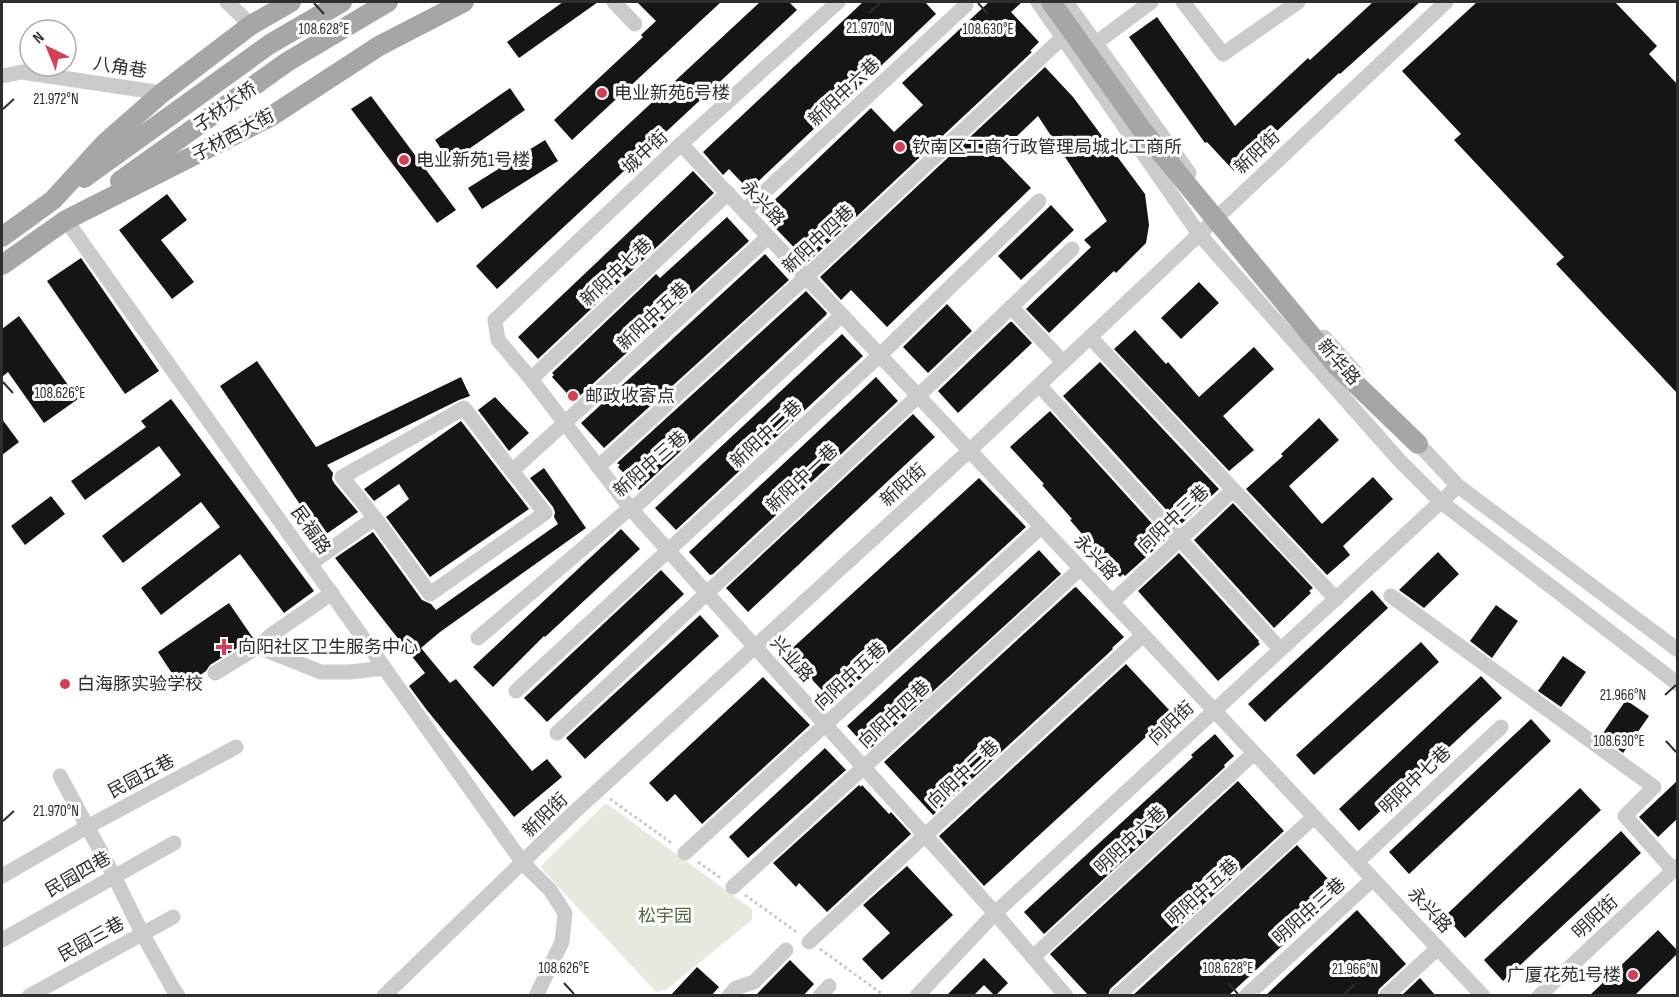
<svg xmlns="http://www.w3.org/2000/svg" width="1679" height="997" viewBox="0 0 1679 997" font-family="'Sofia Sans Condensed','Noto Sans SC',sans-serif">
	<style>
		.green { fill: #e4eadd }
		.building { fill: #151515 }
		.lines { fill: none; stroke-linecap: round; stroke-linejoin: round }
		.path { stroke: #cbcbcb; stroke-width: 3; stroke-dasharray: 3 3; stroke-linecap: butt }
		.minor { stroke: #cbcbcb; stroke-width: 15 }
		.major { stroke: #a6a6a6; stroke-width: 20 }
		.ticks { fill: none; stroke: #2e2e2e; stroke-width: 2 }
		.poi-dot { fill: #d44053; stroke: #fff; stroke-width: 2 }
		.labels { text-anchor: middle; stroke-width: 6; stroke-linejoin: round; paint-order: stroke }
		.street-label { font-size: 18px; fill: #2e2e2e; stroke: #fff }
		.poi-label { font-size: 18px; fill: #2e2e2e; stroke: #fff; text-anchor: start }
		.park-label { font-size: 18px; fill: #53653f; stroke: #fff }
		.ticks-label { font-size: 15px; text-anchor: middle; fill: #2e2e2e; stroke: #fff; stroke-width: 6; stroke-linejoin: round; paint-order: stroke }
	</style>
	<rect width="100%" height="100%" fill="#fff"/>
	<path class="green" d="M606,803L752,909V920L667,989L656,992L540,867Z"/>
	<g class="building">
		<path d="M563,2H598L519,58L507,42Z"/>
		<path d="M637,2H721L572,140L554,120L643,37L641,35L656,21Z"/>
		<path d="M760,2H789L797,10L497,289L476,266Z"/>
		<path d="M863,2H925L936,14L749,190L729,169L723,175L703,152Z"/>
		<path d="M989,2H1022L1011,12L1039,42L1030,51L1032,52L808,262L761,213L871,108L894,132L923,105L902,83Z"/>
		<path d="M1373,2H1420L1340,74L1339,73L1234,171L1207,142L1205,143L1129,37L1157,17L1235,126L1308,58L1310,60Z"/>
		<path d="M1477,2H1615L1657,46L1649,54L1677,84V393L1556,264L1564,257L1454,140L1461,134L1402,71Z"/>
		<path d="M1045,67L1073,97L1145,194L1149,225L1146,243L1116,273L1114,271L1049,333L1026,309L1091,247L1084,240L1107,221L1038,116L998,154L1031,188L887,327L851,290L841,300L820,277Z"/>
		<path d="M510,88L525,110L450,162L435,140Z"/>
		<path d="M371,96L456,210L437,223L351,109Z"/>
		<path d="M545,140L558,161L482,209L468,188Z"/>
		<path d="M693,171L714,193L538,359L518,337Z"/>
		<path d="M167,194L187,220L161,240L194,282L172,299L119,230Z"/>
		<path d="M1051,205L1074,230L1021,280L998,256Z"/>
		<path d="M727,217L749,241L574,401L552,377L554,375L552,373L656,274L660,278Z"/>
		<path d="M765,254L789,280L604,448L581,423Z"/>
		<path d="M81,258L159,371L125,394L47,281Z"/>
		<path d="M1199,282L1219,303L1181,339L1161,318Z"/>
		<path d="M806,291L827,313L826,315L639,490L618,467L620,465L617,463Z"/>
		<path d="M947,304L972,331L928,373L903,347Z"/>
		<path d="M19,316L78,399L44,423L8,372L2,377V329Z"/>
		<path d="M1010,322H1012L1032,343L958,413L938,391Z"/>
		<path d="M1135,330L1166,364L1168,362L1199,397L1254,347L1274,369L1223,416L1254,450L1229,471L1114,349Z"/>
		<path d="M842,334L863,356L676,530L655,508Z"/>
		<path d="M257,361L316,447L461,377L470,396L459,400L327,465L333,473L332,479L334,483L358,512L322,537L220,386Z"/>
		<path d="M1100,362L1219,489L1180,525L1063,396Z"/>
		<path d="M876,377L898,401L713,574L710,575L689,552Z"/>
		<path d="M495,397L529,433L509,451L478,410Z"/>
		<path d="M171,399L314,591L284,613L240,554L161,615L141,588L220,527L201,502L123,563L102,536L181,475L159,446L85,500L71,481L146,427L141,421Z"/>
		<path d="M1050,411L1166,539L1125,576L1123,574L1120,577L1101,556L1070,520L1072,519L1042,485L1044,484L1010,447Z"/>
		<path d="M913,414L935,437L748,612L726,588Z"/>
		<path d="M1319,418L1339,440L1289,486L1322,524L1373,477L1393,499L1343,546L1350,555L1327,575L1246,489L1283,456L1281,454Z"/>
		<path d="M2,419L19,442L2,455Z"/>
		<path d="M461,421L529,509L430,577L386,517L409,499L399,484L374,501L364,489Z"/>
		<path d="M544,468L586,528L440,632L421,648L450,683L456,679L532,771L547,759L562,777L514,817L426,709L409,686L425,673L335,558L373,532L422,600L431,604L436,610L558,524L554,517L555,512L553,507L530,478Z"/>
		<path d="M979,478L1026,527L834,703L787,653Z"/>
		<path d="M51,496L65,514L25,545L11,526Z"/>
		<path d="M1233,503L1313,588L1309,591L1311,593L1274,628L1194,540Z"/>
		<path d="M621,529L640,549L545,637L544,636L493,687L473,667Z"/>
		<path d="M1039,550L1061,574L871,748L869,746L867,748L847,726Z"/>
		<path d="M1438,552L1459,574L1424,608L1399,590Z"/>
		<path d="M1179,553L1259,641L1258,642L1260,644L1218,681L1138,591Z"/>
		<path d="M661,570L684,594L547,722L524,698Z"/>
		<path d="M1076,587L1124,637L1112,648L1113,649L933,815L884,762L1074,588Z"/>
		<path d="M1372,590L1388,608L1265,722L1248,704Z"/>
		<path d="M229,603L253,638L210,665L206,671L193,680L195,683L183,690L158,652Z"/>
		<path d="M1496,605L1518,621L1492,658L1470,641Z"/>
		<path d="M700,615L719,636L585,759L566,738Z"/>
		<path d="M1421,642L1439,662L1314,775L1296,755Z"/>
		<path d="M1563,656L1586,672L1561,707L1538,691Z"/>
		<path d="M1126,664L1172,713L984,886L939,836Z"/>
		<path d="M1481,676L1502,698L1359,831L1339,809Z"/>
		<path d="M763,677L810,725L702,824L675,794L667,802L649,783Z"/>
		<path d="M1626,700L1649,716L1623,753L1601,736Z"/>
		<path d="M1531,719L1551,741L1409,874L1389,852Z"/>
		<path d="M1215,734L1234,756L1224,765L1225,767L1044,934L1024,912L1193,757L1191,755Z"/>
		<path d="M825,748L846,770L748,858L729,837Z"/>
		<path d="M1238,781L1284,831L1110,989L1108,996H1089L1050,954Z"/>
		<path d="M1677,781V819L1658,837L1639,817Z"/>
		<path d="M859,785L861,787L862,785L889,814L891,812L911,834L827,912L799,883L796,887L773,863Z"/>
		<path d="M1580,788L1601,810L1465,938L1445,916Z"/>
		<path d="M1621,831L1641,853L1503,981L1484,960Z"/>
		<path d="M1297,845L1340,892L1228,996H1132Z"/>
		<path d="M907,866L953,915L882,980L862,959L890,933L863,905Z"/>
		<path d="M1357,910L1406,964L1379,989L1377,996H1265Z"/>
		<path d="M1658,930L1677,950V954L1634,996H1589Z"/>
		<path d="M984,958L1008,983L995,996L984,985L973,996H946Z"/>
		<path d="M790,960L814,984L803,996H755Z"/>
		<path d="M697,967L719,987L711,996H670Z"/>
		<path d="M1420,978L1436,996H1401Z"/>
	</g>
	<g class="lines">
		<g class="path">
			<path d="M610,799L673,844"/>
			<path d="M698,862L722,879"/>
			<path d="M745,895L798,933"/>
			<path d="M820,949L885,996"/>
		</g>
		<g class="minor">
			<path d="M227,2L251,25"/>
			<path d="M614,2L635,24"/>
			<path d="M838,2L681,144L495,320L498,340L531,379L630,508L995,913L1066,996"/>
			<path d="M1038,2L1199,234L1399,460L1441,502L1678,684"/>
			<path d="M1066,2L1189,173"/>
			<path d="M1183,2L1223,54L1298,2"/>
			<path d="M1096,43L1151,2"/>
			<path d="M2,76L22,72L162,93"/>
			<path d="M681,144L1483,996"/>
			<path d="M744,211L966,5L964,2"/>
			<path d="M66,220L523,863L550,890L565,913L562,942L536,996"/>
			<path d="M1011,307L1063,362"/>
			<path d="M1090,337L1336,599"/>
			<path d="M1324,337L1356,373"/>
			<path d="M531,379L728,193"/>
			<path d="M1039,385L1280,649"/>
			<path d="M1411,436L1458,486L1678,650"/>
			<path d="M598,467L806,277L1063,37"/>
			<path d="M375,518L342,477L464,408L512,471"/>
			<path d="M311,563L375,518L430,594L545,513L512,471L768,237"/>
			<path d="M1391,596L1654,787L1625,816L1673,870"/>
			<path d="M1112,602L1233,490"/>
			<path d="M478,638L630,508L638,504L842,315"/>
			<path d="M258,647L321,672H350L385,668"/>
			<path d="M215,673L258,647L271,635L332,593"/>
			<path d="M516,691L880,355L1039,201"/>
			<path d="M557,733L918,396L1072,249"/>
			<path d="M60,776L114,876L142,933L172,987L178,996"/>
			<path d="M685,853L1041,527"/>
			<path d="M1357,862L1501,727"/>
			<path d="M2,876L87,827L236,747"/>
			<path d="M733,887L1080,569"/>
			<path d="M2,940L174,843"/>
			<path d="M809,942L1143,635"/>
			<path d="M1033,957L1254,753"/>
			<path d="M29,996L173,917"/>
			<path d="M384,996L570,816L969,451L1446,2"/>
			<path d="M729,996L736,988L754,982L786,950"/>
			<path d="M820,996L829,986"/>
			<path d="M917,996L995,913L1458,486"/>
			<path d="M1117,996L1314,817"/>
			<path d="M1246,996L1373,879"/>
			<path d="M1386,996L1438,948"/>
			<path d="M1539,996L1678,866"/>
		</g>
		<g class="major">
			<path d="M1051,2L1143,131L1335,364L1418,444"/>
			<path d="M84,178L270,44L342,2"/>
			<path d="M120,181L287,62L388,2"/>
			<path d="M2,237L53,200L105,143L162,93L251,25L291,2"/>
			<path d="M2,265L66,220L270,117L379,46L464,2"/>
		</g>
	</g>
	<path class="ticks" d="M314,3L324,14M978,3L988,14M869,13L880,3M3,109L14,99M3,382L13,393M1665,695L1676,685M1666,741L1676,752M3,821L14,811M564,983L574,994M1228,983L1238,994M1344,994L1355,984"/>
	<g class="poi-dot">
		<circle cx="602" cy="93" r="6"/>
		<circle cx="900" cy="147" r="6"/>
		<circle cx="404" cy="160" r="6"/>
		<circle cx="573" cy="396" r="6"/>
		<path d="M221 638h6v6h6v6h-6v6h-6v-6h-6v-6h6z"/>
		<circle cx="65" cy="684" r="6"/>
		<circle cx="1633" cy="975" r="6"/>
	</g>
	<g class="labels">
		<g class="street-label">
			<text transform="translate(120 67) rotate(9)" y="6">八角巷</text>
			<text transform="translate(844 92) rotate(-43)" y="6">新阳中六巷</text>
			<text transform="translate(225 107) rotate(-35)" y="6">子材大桥</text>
			<text transform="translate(233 135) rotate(-28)" y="6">子材西大街</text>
			<text transform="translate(645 152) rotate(-43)" y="6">城中街</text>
			<text transform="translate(1257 152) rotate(-43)" y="6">新阳街</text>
			<text transform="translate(763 203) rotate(47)" y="6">永兴路</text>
			<text transform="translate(818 239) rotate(-43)" y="6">新阳中四巷</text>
			<text transform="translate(616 272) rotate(-43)" y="6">新阳中七巷</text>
			<text transform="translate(653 316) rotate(-43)" y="6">新阳中五巷</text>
			<text transform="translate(1339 362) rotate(49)" y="6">新华路</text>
			<text transform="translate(766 434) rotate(-43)" y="6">新阳中二巷</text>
			<text transform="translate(650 464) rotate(-41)" y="6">新阳中三巷</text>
			<text transform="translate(802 478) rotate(-43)" y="6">新阳中一巷</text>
			<text transform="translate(903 485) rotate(-42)" y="6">新阳街</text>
			<text transform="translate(1173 519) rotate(-43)" y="6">向阳中三巷</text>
			<text transform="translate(311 530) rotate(55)" y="6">民福路</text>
			<text transform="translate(1096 557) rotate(47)" y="6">永兴路</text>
			<text transform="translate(792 659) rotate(48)" y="6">兴业路</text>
			<text transform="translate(850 676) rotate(-43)" y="6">向阳中五巷</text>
			<text transform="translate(894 714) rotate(-43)" y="6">向阳中四巷</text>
			<text transform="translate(1171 723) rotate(-43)" y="6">向阳街</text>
			<text transform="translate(963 774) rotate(-43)" y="6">向阳中二巷</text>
			<text transform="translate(141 776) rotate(-28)" y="6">民园五巷</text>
			<text transform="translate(1415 780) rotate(-43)" y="6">明阳中七巷</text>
			<text transform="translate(545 815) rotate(-44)" y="6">新阳街</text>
			<text transform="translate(1130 840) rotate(-43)" y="6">明阳中六巷</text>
			<text transform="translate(78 874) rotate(-30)" y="6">民园四巷</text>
			<text transform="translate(1202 892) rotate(-42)" y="6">明阳中五巷</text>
			<text transform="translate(1430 910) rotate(47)" y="6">永兴路</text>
			<text transform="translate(1309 911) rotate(-42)" y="6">明阳中三巷</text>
			<text transform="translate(1595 917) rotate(-43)" y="6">明阳街</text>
			<text transform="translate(91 939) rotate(-29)" y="6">民园三巷</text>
		</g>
		<g class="poi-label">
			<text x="614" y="99">电业新苑6号楼</text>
			<text x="912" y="153">钦南区工商行政管理局城北工商所</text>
			<text x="416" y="166">电业新苑1号楼</text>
			<text x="585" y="402">邮政收寄点</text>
			<text x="238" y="653">向阳社区卫生服务中心</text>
			<text x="77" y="690">白海豚实验学校</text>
			<text x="1621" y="981" text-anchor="end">广厦花苑1号楼</text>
		</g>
		<g class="park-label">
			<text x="665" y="922">松宇园</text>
		</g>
	</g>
	<g class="ticks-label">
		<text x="869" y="33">21.970°N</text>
		<text x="324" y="34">108.628°E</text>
		<text x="988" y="34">108.630°E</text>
		<text x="56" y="104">21.972°N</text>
		<text x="60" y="398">108.626°E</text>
		<text x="1623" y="700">21.966°N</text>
		<text x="1619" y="746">108.630°E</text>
		<text x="56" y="816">21.970°N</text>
		<text x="564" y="973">108.626°E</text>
		<text x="1228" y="973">108.628°E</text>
		<text x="1355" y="974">21.966°N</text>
	</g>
	<rect width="1679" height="997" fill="none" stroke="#2e2e2e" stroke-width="6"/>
	<g transform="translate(48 48) rotate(317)"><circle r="28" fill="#ffffff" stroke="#ababab" stroke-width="1.5"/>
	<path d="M0-4.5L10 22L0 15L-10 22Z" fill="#d44053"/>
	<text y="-9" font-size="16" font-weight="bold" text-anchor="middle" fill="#2e2e2e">N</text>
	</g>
</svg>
